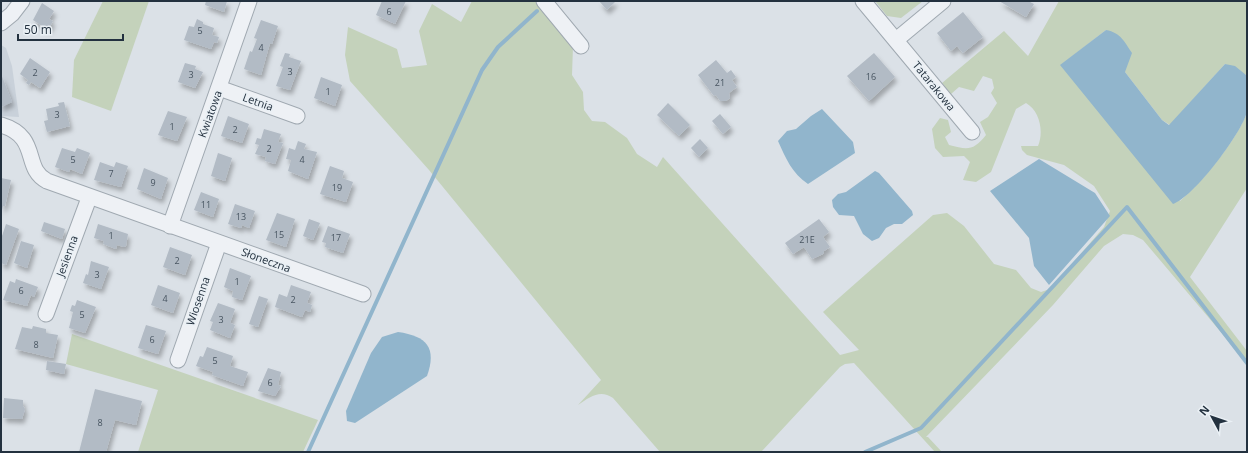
<svg xmlns="http://www.w3.org/2000/svg" width="1248" height="453" viewBox="0 0 1248 453" font-family="'Open Sans',sans-serif">
	<style>
		.built { fill: #c9d1da }
		.green { fill: #c4d2bb }
		.water { fill: #91b5cc }
		.lines { fill: none; stroke-linecap: round; stroke-linejoin: round }
		.stream { stroke: #91b5cc; stroke-width: 4 }
		.building { fill: #b2bbc5; filter: url(#shadow) }
		.minor-casing { stroke: #a0a9b1; stroke-width: 17 }
		.minor { stroke: #eef1f5; stroke-width: 15 }
		.labels { text-anchor: middle; stroke-width: 3.5; stroke-linejoin: round; paint-order: stroke }
		.number-label { font-size: 9px; fill: #475460 }
		.street-label { font-size: 11px; fill: #23313f; stroke: #eaf0f5 }
	</style>
	<defs>
		<filter id="shadow"><feDropShadow dx="2.5" dy="4.5" stdDeviation="2" flood-color="#0004"/></filter>
	</defs>
	<rect width="100%" height="100%" fill="#dbe1e7"/>
	<path class="built" d="M1,45L6,48L12,66L19,117L1,116Z"/>
	<g class="green">
		<path d="M103,1H149L111,111L72,97L74,60Z"/>
		<path d="M472,1H535L573,46L572,75L583,92L584,110L592,121L605,122L627,138L637,154L657,167L663,157L840,355L859,350L823,312L933,215L947,213L964,226L994,264L1016,270L1031,288L1041,292L1050,289L1104,227L1110,211L1094,186L1064,165L1027,155L1022,150L1021,146H1038C1044,132 1040,111 1026,103L1016,109L991,172L976,182L963,180L970,162L964,156L943,157L935,148L932,129L940,118L948,120L951,132L945,137L949,145C968,150 973,151 986,135L980,122L988,117L997,103L991,93L994,88L992,79L983,76L974,91L959,87L951,94L942,83L1004,31L1028,56L1059,1H1246L1247,79L1246,75L1225,64L1170,125L1162,120L1125,72L1106,30L1061,65L1180,201C1204,180 1235,142 1247,113V188L1190,277L1247,351V363L1143,240L1133,235L1123,234L1104,246L1053,305L926,437H928L942,452H935L854,363L845,364L840,367L761,452H660L613,398C600,389 590,397 578,405L601,380L429,170L350,81L345,55L348,27L397,49L402,68L427,65L419,31L432,4L461,22Z"/>
		<path d="M875,1H923L901,18L887,16Z"/>
		<path d="M72,334L318,420L303,452H138L158,390L66,364Z"/>
	</g>
	<g class="water">
		<path d="M1106,30C1121,33 1124,41 1132,53L1125,72L1162,120L1169,125L1225,64L1235,66L1246,75C1248,83 1248,108 1246,115C1239,136 1194,197 1173,204L1060,65Z"/>
		<path d="M822,109L853,142L855,153L808,184C792,173 786,159 778,141L787,131L796,129L811,116Z"/>
		<path d="M1039,159L1095,193L1110,216L1049,285L1034,266L1029,238L990,191Z"/>
		<path d="M875,171L879,173L912,211L913,215L902,224H894L886,228L879,238L872,241L863,234L854,216L839,215L833,207L832,200L838,194L846,192Z"/>
		<path d="M398,332C427,336 437,348 427,376L355,423L347,421L346,411L371,353L382,337Z"/>
	</g>
	<g class="lines">
		<g class="stream">
			<path d="M308,452L482,70L498,47L537,11"/>
			<path d="M865,452L921,428L1127,207L1247,363"/>
		</g>
	</g>
	<g class="building">
		<path d="M206,1H227L224,12L205,5Z"/>
		<path d="M382,1H406L395,24L376,15Z"/>
		<path d="M599,1H616L607,10Z"/>
		<path d="M999,1H1028L1034,4L1026,17Z"/>
		<path d="M42,3L54,11L49,19L53,21L48,30L33,20Z"/>
		<path d="M963,12L983,37L963,53L957,46L951,51L937,33Z"/>
		<path d="M197,19L203,22V24L214,28L212,35L219,37L217,43L214,42L211,49L184,40L189,26L194,27Z"/>
		<path d="M261,20L278,26L272,44L270,43L261,75L244,69L250,51L252,52L257,39L254,38Z"/>
		<path d="M285,53L290,54L289,57L301,61L290,90L276,86L283,67L280,66Z"/>
		<path d="M874,53L895,77L869,101L847,76Z"/>
		<path d="M30,58L50,72L40,88L31,82L29,85L26,83L28,80L20,74Z"/>
		<path d="M716,60L727,73L731,70L736,77L732,80L737,87L729,93L730,98L726,101H720L716,95L714,96L698,75Z"/>
		<path d="M185,63L196,66L195,69L203,72L195,88L178,82Z"/>
		<path d="M1,74L12,102L1,107Z"/>
		<path d="M321,77L342,85L335,106L314,98Z"/>
		<path d="M64,102L70,126L47,132L44,121L48,120L46,109L59,106L58,103Z"/>
		<path d="M668,103L690,125L679,136L657,115Z"/>
		<path d="M168,111L187,117L177,141L158,135Z"/>
		<path d="M720,114L731,127L723,134L712,121Z"/>
		<path d="M228,116L249,124L242,143L221,136Z"/>
		<path d="M264,129L281,134L278,142L283,143L275,164L265,161L266,157L255,154L259,145L255,144L257,138L261,139Z"/>
		<path d="M700,139L708,148L699,157L691,148Z"/>
		<path d="M298,141L306,144L304,149L317,152L308,179L288,171L291,160L286,159L289,148L295,150Z"/>
		<path d="M62,148L75,152L77,148L90,153L82,174L70,169L69,172L55,167Z"/>
		<path d="M218,153L232,158L225,181L211,176Z"/>
		<path d="M100,162L114,167L116,162L128,166L121,187L94,180Z"/>
		<path d="M330,166L344,171L342,178L353,182L346,202L320,194Z"/>
		<path d="M144,168L168,178L161,199L137,189Z"/>
		<path d="M1,178L11,180L5,206H3L2,211Z"/>
		<path d="M201,192L219,199L213,217L194,210Z"/>
		<path d="M235,204L255,211L249,228L242,225L241,228L228,224Z"/>
		<path d="M277,213L295,219L286,247L266,240Z"/>
		<path d="M309,219L320,223L313,240L303,236Z"/>
		<path d="M819,219L829,232L823,237L830,247L824,251L823,254L812,259L804,247L793,254L785,243Z"/>
		<path d="M44,222L65,229L62,239L41,231Z"/>
		<path d="M6,224L19,229L6,265L1,263V239Z"/>
		<path d="M98,224L128,234L126,246L124,247L117,245L116,249L103,244L104,241L94,238Z"/>
		<path d="M328,226L350,234L343,253L325,247L326,243L322,242Z"/>
		<path d="M21,241L34,245L27,268L14,263Z"/>
		<path d="M170,247L192,255L185,275L163,267Z"/>
		<path d="M91,261L109,267L101,289L83,283L86,274L88,275Z"/>
		<path d="M230,268L251,276L242,300L232,297L233,291L224,287Z"/>
		<path d="M16,279L38,287L34,297L31,295L27,306L3,300L10,281L15,283Z"/>
		<path d="M158,285L180,293L173,313L151,305Z"/>
		<path d="M291,285L311,292L307,303L312,305L310,312L305,310L302,317L275,307L279,294L287,297Z"/>
		<path d="M259,296L268,299L258,327L249,324Z"/>
		<path d="M77,300L96,307L85,333L69,328L73,312L70,311L72,305L75,306Z"/>
		<path d="M218,303L235,309L230,323L235,325L230,338L210,330L213,322L210,321Z"/>
		<path d="M146,325L166,331L158,354L138,348Z"/>
		<path d="M33,326L46,329V333L58,335L53,358L15,349L22,327L32,329Z"/>
		<path d="M207,347L233,356L230,366L248,372L243,386L212,375L213,372L196,366L200,356L203,357Z"/>
		<path d="M47,361L66,364L64,374L46,370Z"/>
		<path d="M268,368L281,372L278,385L281,386L275,396L258,391Z"/>
		<path d="M95,389L142,401L136,425L115,420L106,452H79Z"/>
		<path d="M4,398L23,400V406L25,409L22,419L3,418Z"/>
	</g>
	<g class="lines">
		<g class="minor-casing">
			<g id="minor">
				<path d="M544,1L581,46"/>
				<path d="M863,1L972,132"/>
				<path d="M1,23L12,14L22,1"/>
				<path d="M896,40L943,1"/>
				<path d="M219,88L297,116"/>
				<path d="M1,125C41,137 22,168 47,181L363,294"/>
				<path d="M170,226L249,1"/>
				<path d="M46,314L89,198"/>
				<path d="M178,360L219,243"/>
			</g>
		</g>
		<use href="#minor" class="minor"/>
	</g>
	<g class="labels">
		<g class="number-label">
			<text x="389" y="15">6</text>
			<text x="200" y="34">5</text>
			<text x="261" y="51">4</text>
			<text x="290" y="75">3</text>
			<text x="35" y="76">2</text>
			<text x="191" y="78">3</text>
			<text x="871" y="80">16</text>
			<text x="720" y="86">21</text>
			<text x="328" y="95">1</text>
			<text x="57" y="118">3</text>
			<text x="172" y="130">1</text>
			<text x="235" y="133">2</text>
			<text x="269" y="152">2</text>
			<text x="73" y="163">5</text>
			<text x="302" y="163">4</text>
			<text x="111" y="177">7</text>
			<text x="153" y="186">9</text>
			<text x="337" y="191">19</text>
			<text x="206" y="208">11</text>
			<text x="241" y="220">13</text>
			<text x="279" y="238">15</text>
			<text x="111" y="239">1</text>
			<text x="336" y="241">17</text>
			<text x="807" y="243">21E</text>
			<text x="177" y="264">2</text>
			<text x="97" y="278">3</text>
			<text x="237" y="285">1</text>
			<text x="21" y="294">6</text>
			<text x="165" y="302">4</text>
			<text x="293" y="303">2</text>
			<text x="82" y="318">5</text>
			<text x="221" y="323">3</text>
			<text x="152" y="343">6</text>
			<text x="36" y="348">8</text>
			<text x="215" y="364">5</text>
			<text x="270" y="386">6</text>
			<text x="100" y="426">8</text>
		</g>
		<g class="street-label">
			<text transform="translate(934 86) rotate(51)" y="4">Tatarakowa</text>
			<text transform="translate(258 102) rotate(20)" y="4">Letnia</text>
			<text transform="translate(210 114) rotate(-70)" y="4">Kwiatowa</text>
			<text transform="translate(67 256) rotate(-70)" y="4">Jesienna</text>
			<text transform="translate(266 260) rotate(20)" y="4">Słoneczna</text>
			<text transform="translate(198 301) rotate(-71)" y="4">Wiosenna</text>
		</g>
	</g>
	<rect width="1248" height="453" fill="none" stroke="#23313f" stroke-width="4"/>
	<g transform="translate(1212 417) rotate(310)" stroke="#eaf0f5" stroke-width="3" paint-order="stroke">
	<path d="M0-3L7 15L0 10L-7 15Z" fill="#23313f"/>
	<text y="-6" font-size="11" font-weight="bold" text-anchor="middle" fill="#23313f">N</text>
	</g>
	<path d="M18 34v6h105v-6" fill="none" stroke="#23313f" stroke-width="2"/>
	<text x="24" y="34" font-size="12" fill="#23313f" stroke="#eaf0f5" stroke-width="3" paint-order="stroke">50 m</text>
</svg>
